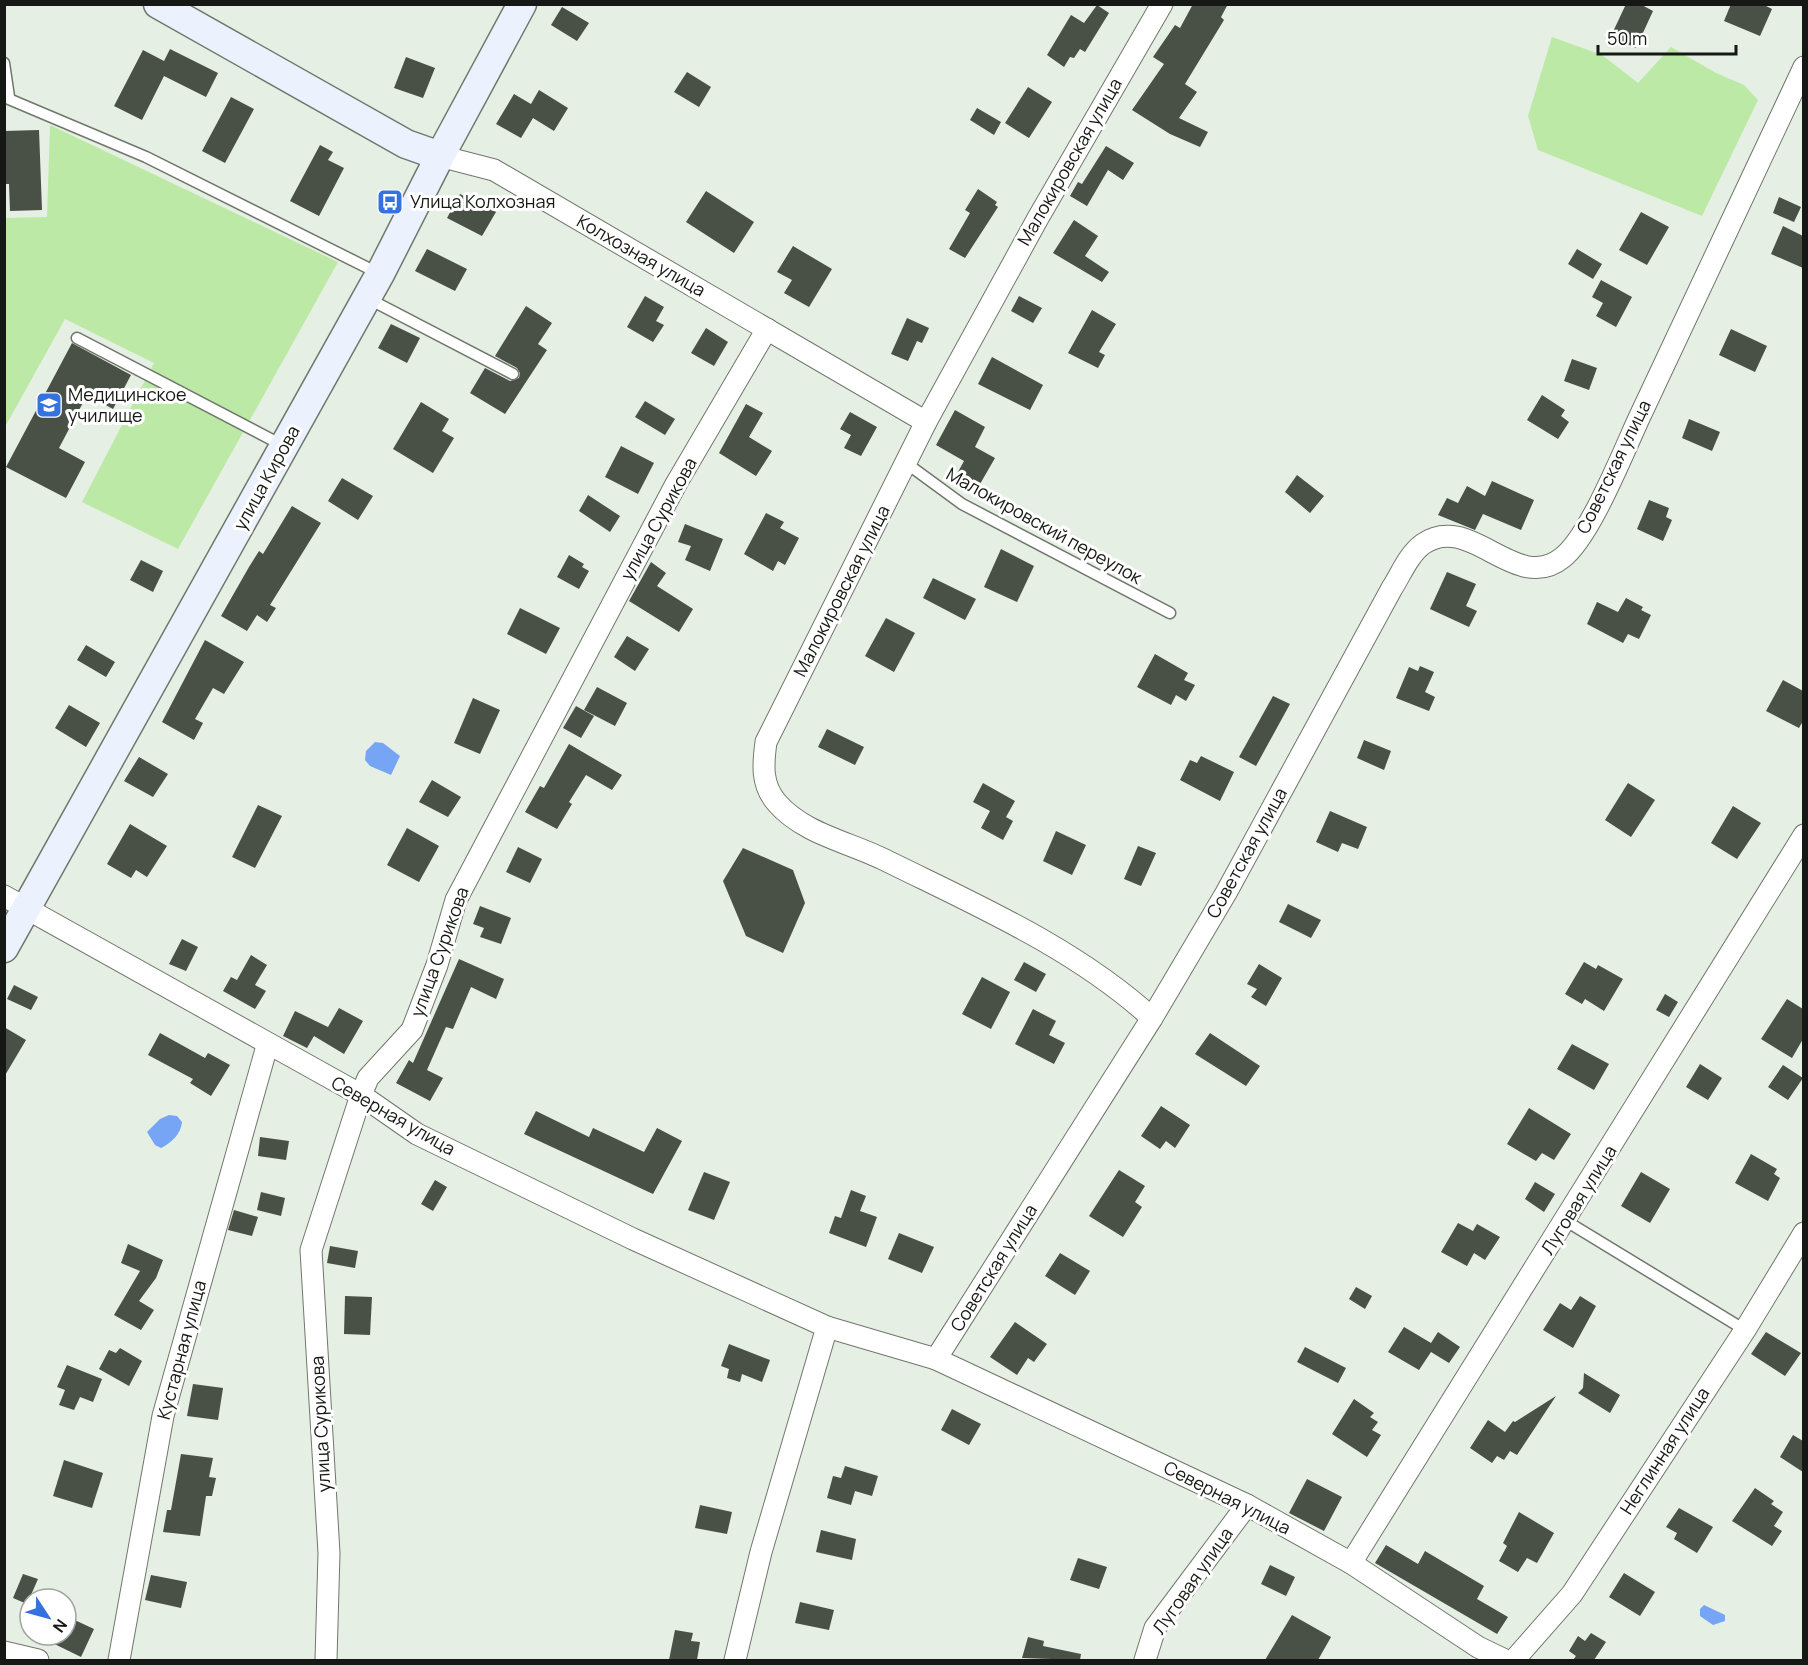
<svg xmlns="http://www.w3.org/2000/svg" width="1808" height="1665" viewBox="0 0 1808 1665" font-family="Manrope,sans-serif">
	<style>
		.green { fill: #bceaa6 }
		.water { fill: #76a5f6 }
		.building { fill: #495046 }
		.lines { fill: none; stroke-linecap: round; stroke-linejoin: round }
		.lane-casing { stroke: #70776c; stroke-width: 13 }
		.street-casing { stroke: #70776c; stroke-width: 23 }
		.secondary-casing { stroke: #70776c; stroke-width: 31 }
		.lane { stroke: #fff; stroke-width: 10 }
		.street { stroke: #fff; stroke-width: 21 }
		.secondary { stroke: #ebf2fe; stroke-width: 28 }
		.labels { text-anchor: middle; stroke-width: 6; stroke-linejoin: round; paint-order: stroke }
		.street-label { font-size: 18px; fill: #151814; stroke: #fff }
		.poi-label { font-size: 18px; fill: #151814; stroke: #fff; text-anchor: start }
	</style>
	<rect width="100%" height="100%" fill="#e6efe3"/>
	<g class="green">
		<path d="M1552,37L1602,55L1638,83L1671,47L1716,73L1744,85L1758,100L1702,216L1538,150L1528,116Z"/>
		<path d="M50,125L338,262L178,549L82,502L154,363L65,319L5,427V218L47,217Z"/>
	</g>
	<g class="water">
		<path d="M375,742L383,743L400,756L391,775L370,766L365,760L366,751Z"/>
		<path d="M169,1115L177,1116L182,1122C181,1134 171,1143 161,1148L155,1145L147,1132L160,1119Z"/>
		<path d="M1704,1605L1725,1615V1621L1713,1625L1700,1616V1609Z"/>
	</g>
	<g class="building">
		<path d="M1193,4H1228L1221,17L1224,20L1185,84L1197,92L1179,118L1208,132L1200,147L1170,134L1132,110L1164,64L1153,57L1175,25L1180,28Z"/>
		<path d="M1626,4H1640L1653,11L1636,48L1611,36Z"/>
		<path d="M1731,4H1762L1772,9L1760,36L1724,21Z"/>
		<path d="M1097,5L1109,13L1085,52L1080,49L1074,58L1070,57L1064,67L1047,55L1071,15L1084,23Z"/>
		<path d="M562,7L589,23L577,41L551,25Z"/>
		<path d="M170,49L218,73L206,97L164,76L142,120L114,106L143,50L164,61Z"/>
		<path d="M406,57L435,68L423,98L394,88Z"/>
		<path d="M687,72L711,87L699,107L674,92Z"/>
		<path d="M1028,87L1052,102L1029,138L1005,123Z"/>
		<path d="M539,90L568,108L554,131L533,118L521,138L496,124L514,94L531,104Z"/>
		<path d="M231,97L254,109L225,163L202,151Z"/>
		<path d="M977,108L1001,122L994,135L970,120Z"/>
		<path d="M39,130L42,210L10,211L9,184H4V131Z"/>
		<path d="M320,145L333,152L328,160L344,168L319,216L290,201Z"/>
		<path d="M1106,146L1134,163L1123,180L1108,170L1087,206L1070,196L1078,182L1082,184Z"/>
		<path d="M978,189L997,202L995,205L998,207L965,258L949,249L970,213L965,210Z"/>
		<path d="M706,191L754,222L734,253L686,222Z"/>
		<path d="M460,194L496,212L482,236L447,218Z"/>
		<path d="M1779,197L1801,207L1794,222L1773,213Z"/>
		<path d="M1641,212L1669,227L1647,265L1619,250Z"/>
		<path d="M1074,220L1098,236L1085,256L1109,272L1102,282L1053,253Z"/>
		<path d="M1783,226L1803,236V268L1771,254Z"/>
		<path d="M793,246L832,269L809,307L784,293L792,280L777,272Z"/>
		<path d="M427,249L467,269L455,291L415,271Z"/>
		<path d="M1577,249L1602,264L1593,279L1568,264Z"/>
		<path d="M1601,280L1632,297L1616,327L1596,316L1603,303L1592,297Z"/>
		<path d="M645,296L664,307L656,321L664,325L653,342L627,327Z"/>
		<path d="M1019,296L1042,308L1033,323L1011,311Z"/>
		<path d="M526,306L552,323L538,344L547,350L505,414L470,393L485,368L510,381L519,378L520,373L517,368L495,356Z"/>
		<path d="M1092,310L1116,324L1099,352L1105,355L1098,368L1068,353Z"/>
		<path d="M907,318L929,328L922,343L917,341L908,361L891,354Z"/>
		<path d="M391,324L420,338L407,363L378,348Z"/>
		<path d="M706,328L728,342L714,366L691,353Z"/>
		<path d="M1731,329L1767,346L1755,372L1719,355Z"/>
		<path d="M72,343L131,375L113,409L87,395L59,448L85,462L66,498L6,467Z"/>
		<path d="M992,357L1043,385L1030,410L978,384Z"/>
		<path d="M1572,359L1597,368L1589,390L1564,381Z"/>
		<path d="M1542,395L1565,410L1561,416L1569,422L1558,439L1527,420Z"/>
		<path d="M645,401L675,419L665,435L635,417Z"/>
		<path d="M421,402L449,419L442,431L454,438L433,473L393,449Z"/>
		<path d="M746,404L763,413L749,437L772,451L756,476L719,453Z"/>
		<path d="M955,410L985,427L975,447L995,458L980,484L958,472L964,461L936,445Z"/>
		<path d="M850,412L877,427L861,456L844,448L851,435L840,429Z"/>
		<path d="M1689,419L1720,432L1712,451L1682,438Z"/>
		<path d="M621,446L654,463L638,494L605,477Z"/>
		<path d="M1297,475L1324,496L1310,513L1285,492Z"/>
		<path d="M342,478L373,496L358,520L328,501Z"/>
		<path d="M1492,481L1534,500L1521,530L1483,514L1475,530L1438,515L1447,498L1458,503L1467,486L1485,496Z"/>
		<path d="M588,495L620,516L610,532L579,511Z"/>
		<path d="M1649,500L1669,508L1666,517L1672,520L1663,541L1637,529Z"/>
		<path d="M292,506L321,523L270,605L276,608L267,622L257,615L247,631L221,616L249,567L259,551L263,554Z"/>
		<path d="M766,513L784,522L780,528L799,538L785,565L778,561L773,571L744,554Z"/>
		<path d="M685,524L723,539L710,571L685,560L691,546L678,542Z"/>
		<path d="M1001,549L1034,566L1017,602L984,587Z"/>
		<path d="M569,555L584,564L582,567L589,571L579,589L557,577Z"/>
		<path d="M141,560L163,571L153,592L130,580Z"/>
		<path d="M651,562L666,573L657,586L693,609L679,632L629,601Z"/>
		<path d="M1447,572L1476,584L1466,606L1477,611L1469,627L1430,609Z"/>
		<path d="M933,578L976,599L965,620L923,598Z"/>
		<path d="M1626,598L1643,607L1641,610L1651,615L1639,639L1628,634L1623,643L1587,624L1597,602L1618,612Z"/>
		<path d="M520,608L560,628L546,654L507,634Z"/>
		<path d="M886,618L915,633L894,672L865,656Z"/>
		<path d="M627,636L649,649L635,671L614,657Z"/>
		<path d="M205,640L244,662L224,694L213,688L195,719L203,723L194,740L162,722Z"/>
		<path d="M86,645L115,662L106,677L77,660Z"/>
		<path d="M1155,654L1188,673L1184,680L1195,685L1186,701L1176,695L1171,705L1137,687Z"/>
		<path d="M1420,666L1434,672L1425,692L1435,697L1429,711L1396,698L1409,667L1418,671Z"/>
		<path d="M1783,680L1803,691V721L1799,728L1766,711Z"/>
		<path d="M597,687L627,703L615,726L584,710Z"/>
		<path d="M1273,696L1290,704L1256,766L1239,757Z"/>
		<path d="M473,698L500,710L480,754L454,743Z"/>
		<path d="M69,705L100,723L86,747L55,728Z"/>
		<path d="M576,706L594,716L581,738L563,728Z"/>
		<path d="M827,729L864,747L855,765L818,747Z"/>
		<path d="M1364,740L1391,751L1384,770L1357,758Z"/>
		<path d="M569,744L622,775L612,790L586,775L569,802L572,804L557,829L525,812L540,786L544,788Z"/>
		<path d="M1201,756L1234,772L1220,801L1180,780L1190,760L1197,763Z"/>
		<path d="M139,757L168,774L153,797L124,781Z"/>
		<path d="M432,780L461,797L448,817L419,802Z"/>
		<path d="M983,783L1015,801L1006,817L1013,821L1003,840L981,828L990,811L973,802Z"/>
		<path d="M1628,783L1655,800L1631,837L1605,820Z"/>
		<path d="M258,805L282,816L255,868L232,857Z"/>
		<path d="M1733,806L1761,823L1737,859L1711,843Z"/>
		<path d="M1330,811L1367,827L1358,849L1342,843L1338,852L1316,842Z"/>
		<path d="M130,824L167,846L147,877L136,870L131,878L107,864Z"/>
		<path d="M407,828L439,846L419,882L387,865Z"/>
		<path d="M1056,831L1086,845L1072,875L1043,861Z"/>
		<path d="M1138,846L1156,853L1141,886L1124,879Z"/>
		<path d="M518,847L542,859L530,883L506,872Z"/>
		<path d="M743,848L793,870L805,903L783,953L746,936L723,881Z"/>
		<path d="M1288,904L1321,920L1311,938L1279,922Z"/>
		<path d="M480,906L511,918L501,944L480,937L484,928L473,924Z"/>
		<path d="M182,939L198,947L186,971L169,964Z"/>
		<path d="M251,955L267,965L255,985L266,991L255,1009L223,991L231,977L237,980Z"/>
		<path d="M459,959L504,979L496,999L471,987L453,1029L446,1027L427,1070L443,1078L430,1101L396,1083L409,1060L413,1063Z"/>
		<path d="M1024,962L1046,974L1036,992L1014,980Z"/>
		<path d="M1584,962L1596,969L1598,965L1623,979L1604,1011L1585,999L1582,1004L1565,994Z"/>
		<path d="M1259,964L1282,978L1266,1006L1251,997L1257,989L1247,984Z"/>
		<path d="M982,977L1010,992L991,1029L962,1014Z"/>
		<path d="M14,985L38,997L31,1010L7,999Z"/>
		<path d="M1665,994L1678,1002L1669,1017L1656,1010Z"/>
		<path d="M1787,999L1803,1009V1039L1792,1058L1761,1039Z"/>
		<path d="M339,1008L363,1021L344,1054L314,1036L307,1048L283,1036L295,1011L328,1027Z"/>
		<path d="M1033,1009L1056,1021L1049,1035L1065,1043L1054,1064L1015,1044Z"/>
		<path d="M4,1027L26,1040L4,1077Z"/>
		<path d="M160,1033L205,1058L208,1053L230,1065L211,1096L190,1083L193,1079L148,1055Z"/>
		<path d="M1210,1033L1260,1066L1246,1086L1195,1054Z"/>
		<path d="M1572,1044L1609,1064L1594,1090L1557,1069Z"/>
		<path d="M1700,1064L1722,1078L1708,1100L1686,1087Z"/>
		<path d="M1783,1065L1803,1078L1788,1100L1768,1087Z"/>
		<path d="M1161,1106L1190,1125L1175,1148L1166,1141L1160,1149L1141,1136Z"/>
		<path d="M1529,1108L1571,1134L1554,1160L1542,1153L1536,1161L1507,1144Z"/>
		<path d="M536,1111L589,1137L593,1128L644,1152L657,1128L682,1141L653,1194L524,1134Z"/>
		<path d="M260,1137L289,1141L286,1160L258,1156Z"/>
		<path d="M1751,1154L1777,1169L1774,1174L1780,1178L1768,1201L1735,1183Z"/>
		<path d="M1119,1170L1145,1186L1135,1202L1142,1207L1123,1237L1089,1216Z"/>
		<path d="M704,1172L730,1182L714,1220L688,1210Z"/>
		<path d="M1641,1172L1670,1189L1650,1223L1621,1206Z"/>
		<path d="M435,1180L447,1187L433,1211L421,1204Z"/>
		<path d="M1535,1182L1555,1194L1544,1212L1525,1199Z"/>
		<path d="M851,1190L866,1196L860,1211L877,1217L866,1247L829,1233L835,1216L841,1218Z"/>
		<path d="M261,1192L285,1198L281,1216L257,1210Z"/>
		<path d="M234,1210L258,1217L252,1236L228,1230Z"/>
		<path d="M1458,1223L1473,1231L1477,1224L1500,1237L1485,1260L1474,1253L1467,1266L1441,1252Z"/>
		<path d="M899,1233L934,1247L922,1273L888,1259Z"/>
		<path d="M128,1244L163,1260L156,1278L139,1301L154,1310L141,1330L114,1315L140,1271L121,1263Z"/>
		<path d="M330,1246L358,1251L355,1268L327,1263Z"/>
		<path d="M1060,1253L1090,1271L1075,1295L1045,1276Z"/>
		<path d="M1356,1287L1372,1296L1365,1309L1349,1299Z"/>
		<path d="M345,1296L372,1297L370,1335L344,1334Z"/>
		<path d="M1580,1296L1596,1306L1573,1348L1543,1330L1560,1303L1571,1310Z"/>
		<path d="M1015,1322L1047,1344L1034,1362L1028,1358L1017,1375L990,1357Z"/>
		<path d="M1404,1327L1431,1343L1438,1332L1460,1347L1449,1363L1431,1352L1419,1370L1388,1352Z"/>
		<path d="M1766,1332L1801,1353L1785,1376L1751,1354Z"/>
		<path d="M729,1344L770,1360L762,1382L742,1374L740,1382L727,1378L729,1369L721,1366Z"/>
		<path d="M1305,1347L1346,1368L1338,1383L1297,1362Z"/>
		<path d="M120,1348L142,1361L129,1386L99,1369L109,1350L116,1353Z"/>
		<path d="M67,1365L102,1379L93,1402L80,1397L74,1410L59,1405L65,1390L57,1387Z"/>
		<path d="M1584,1373L1620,1395L1610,1413L1578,1393L1583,1388Z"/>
		<path d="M193,1384L223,1388L218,1420L187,1416Z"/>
		<path d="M1556,1396L1517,1455L1510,1451L1504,1460L1497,1456L1492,1463L1470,1448L1488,1420L1505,1432L1513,1421L1515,1422Z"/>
		<path d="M1354,1399L1374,1413L1370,1417L1378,1422L1372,1430L1381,1435L1367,1457L1332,1434Z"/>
		<path d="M952,1409L981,1424L969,1445L941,1430Z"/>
		<path d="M1793,1435L1803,1441V1472L1780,1457Z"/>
		<path d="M181,1454L213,1458L209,1477L216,1478L212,1496H206L200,1536L163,1532L167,1510H171Z"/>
		<path d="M64,1460L103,1473L92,1508L53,1496Z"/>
		<path d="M845,1466L878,1476L872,1496L855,1491L851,1505L827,1498L833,1476L841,1478Z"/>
		<path d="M1307,1479L1342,1497L1324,1531L1289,1513Z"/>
		<path d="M1755,1488L1774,1501L1771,1504L1783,1512L1774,1526L1782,1531L1772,1546L1732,1521Z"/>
		<path d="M700,1505L732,1512L727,1534L695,1528Z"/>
		<path d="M1679,1508L1713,1527L1697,1553L1674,1539L1677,1533L1666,1527Z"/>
		<path d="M1519,1512L1554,1533L1537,1563L1527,1558L1518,1572L1499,1561L1507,1546L1503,1543Z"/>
		<path d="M821,1530L856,1539L852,1560L816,1552Z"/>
		<path d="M1386,1545L1418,1564L1425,1551L1484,1586L1477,1599L1508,1617L1497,1634L1375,1563Z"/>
		<path d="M1078,1558L1107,1567L1099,1589L1070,1580Z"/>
		<path d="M1270,1565L1295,1577L1286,1596L1261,1584Z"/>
		<path d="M1624,1573L1655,1592L1640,1616L1609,1597Z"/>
		<path d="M23,1574L38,1579L27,1604L13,1598Z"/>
		<path d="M151,1575L187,1582L181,1608L145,1600Z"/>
		<path d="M800,1602L834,1610L829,1630L795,1623Z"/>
		<path d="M1292,1615L1331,1637L1318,1660H1265Z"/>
		<path d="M66,1616L94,1629L81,1657L36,1635H66Z"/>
		<path d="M675,1630L693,1633L691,1641L700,1642L697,1660H669Z"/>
		<path d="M1591,1633L1606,1642L1594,1660H1573L1576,1656L1569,1651L1578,1636L1585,1641Z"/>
		<path d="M1028,1637L1044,1641L1043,1646L1081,1654L1080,1660L1022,1658Z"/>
	</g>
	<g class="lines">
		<g class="lane-casing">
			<g id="lane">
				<path d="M4,63L9,97"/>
				<path d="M4,97L146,157L378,273"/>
				<path d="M367,298L513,374"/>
				<path d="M77,338L282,445"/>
				<path d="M906,463L962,504L1170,613"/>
				<path d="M1566,1221L1745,1330"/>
			</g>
		</g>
		<g class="street-casing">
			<g id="street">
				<path d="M440,156L494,170L926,422"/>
				<path d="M4,896L361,1095L417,1134L633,1239L827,1327"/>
				<path d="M1152,1018C1075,948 978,906 885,860C849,842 804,834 777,803C761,785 763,764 766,742L926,422L1038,218L1162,4"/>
				<path d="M936,1359L1247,1505L1351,1563L1478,1647L1505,1660"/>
				<path d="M1351,1563L1804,835"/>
				<path d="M4,1652L38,1660"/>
				<path d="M119,1660L163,1416L267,1046"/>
				<path d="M326,1660L329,1553L311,1250L361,1095L368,1078L412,1030L437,965L456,900L676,484L767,329"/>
				<path d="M735,1660L761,1552L827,1327L936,1359L1152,1018L1226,893L1392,588C1401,574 1409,554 1423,544C1470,511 1516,595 1562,558C1590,537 1624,450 1640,416C1695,300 1749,183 1804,67"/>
				<path d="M1145,1660L1155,1628L1247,1505"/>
				<path d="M1514,1660L1572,1594L1745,1330L1804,1233"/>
			</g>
		</g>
		<g class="secondary-casing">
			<g id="secondary">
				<path d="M158,4L406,144L440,156"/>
				<path d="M4,948L380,274L440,156L522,4"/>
			</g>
		</g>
		<use href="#lane" class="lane"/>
		<use href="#street" class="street"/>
		<use href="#secondary" class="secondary"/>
	</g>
	<defs>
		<g id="bus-square" transform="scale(1.35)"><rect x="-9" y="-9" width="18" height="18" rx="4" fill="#3472e0" stroke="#fff"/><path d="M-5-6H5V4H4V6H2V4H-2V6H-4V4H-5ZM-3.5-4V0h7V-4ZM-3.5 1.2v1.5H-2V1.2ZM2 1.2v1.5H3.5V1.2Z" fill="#fff"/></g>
		<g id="university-square" transform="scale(1.35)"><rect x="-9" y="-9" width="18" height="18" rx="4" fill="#3472e0" stroke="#fff"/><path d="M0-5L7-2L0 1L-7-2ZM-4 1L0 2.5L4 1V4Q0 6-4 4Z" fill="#fff"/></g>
	</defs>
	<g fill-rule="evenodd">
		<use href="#bus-square" x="390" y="202"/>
		<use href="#university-square" x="49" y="405"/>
	</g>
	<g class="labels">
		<g class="street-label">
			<text transform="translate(1070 162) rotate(-60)" y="6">Малокировская улица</text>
			<text transform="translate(641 256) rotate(30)" y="6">Колхозная улица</text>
			<text transform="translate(1614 467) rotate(-64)" y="6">Советская улица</text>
			<text transform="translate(267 478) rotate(-61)" y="6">улица Кирова</text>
			<text transform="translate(659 519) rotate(-61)" y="6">улица Сурикова</text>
			<text transform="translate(1044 526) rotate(29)" y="6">Малокировский переулок</text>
			<text transform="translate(842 591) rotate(-63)" y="6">Малокировская улица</text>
			<text transform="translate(1247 853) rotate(-61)" y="6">Советская улица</text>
			<text transform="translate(440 952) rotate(-70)" y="6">улица Сурикова</text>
			<text transform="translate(393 1116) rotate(30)" y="6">Северная улица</text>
			<text transform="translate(1579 1200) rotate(-58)" y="6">Луговая улица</text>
			<text transform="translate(994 1268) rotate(-58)" y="6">Советская улица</text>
			<text transform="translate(182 1350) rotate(-75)" y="6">Кустарная улица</text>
			<text transform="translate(321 1424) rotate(-93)" y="6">улица Сурикова</text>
			<text transform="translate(1665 1451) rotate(-57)" y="6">Неглинная улица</text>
			<text transform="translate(1227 1498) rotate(27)" y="6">Северная улица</text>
			<text transform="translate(1193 1581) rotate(-55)" y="6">Луговая улица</text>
		</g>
		<g class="poi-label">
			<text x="410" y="208">Улица Колхозная</text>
			<text x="68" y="401">Медицинское<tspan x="68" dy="21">училище</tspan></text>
		</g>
	</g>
	<rect width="1808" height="1665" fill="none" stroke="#151814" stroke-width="12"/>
	<g transform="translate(48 1617) rotate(126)"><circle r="28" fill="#ffffff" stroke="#a1a3a1" stroke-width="1.5"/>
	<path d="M0-4.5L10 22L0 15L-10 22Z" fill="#3472e0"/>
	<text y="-9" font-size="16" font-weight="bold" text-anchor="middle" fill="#151814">N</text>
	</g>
	<path d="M1598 45v9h138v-9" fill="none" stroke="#151814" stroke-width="3"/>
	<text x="1607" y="45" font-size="18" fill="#151814" stroke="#ffffff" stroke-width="4.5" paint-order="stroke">50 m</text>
</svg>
